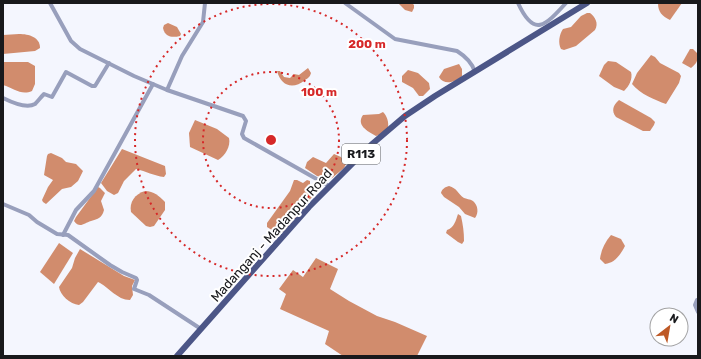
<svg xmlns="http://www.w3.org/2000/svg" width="701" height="359" viewBox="0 0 701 359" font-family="Rubik,sans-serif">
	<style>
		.water { fill: #d18c6d }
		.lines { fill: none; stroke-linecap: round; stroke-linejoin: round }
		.street { stroke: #989fbc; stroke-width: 4 }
		.primary { stroke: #4c5687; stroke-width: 6 }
		.ring { fill: none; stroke: #d62828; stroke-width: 2; stroke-dasharray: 2 4 }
		.labels { text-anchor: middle; stroke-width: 4; stroke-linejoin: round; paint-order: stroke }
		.shield { fill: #fff; stroke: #5d5e60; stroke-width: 1 }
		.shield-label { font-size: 12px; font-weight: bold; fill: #18191c }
		.street-label { font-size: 13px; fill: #18191c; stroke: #fff }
		.centre { fill: #d62828; stroke: #fff; stroke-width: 2 }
		.ring-label { font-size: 12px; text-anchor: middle; font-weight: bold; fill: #d62828; stroke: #fff; stroke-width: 4; stroke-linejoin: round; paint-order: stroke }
	</style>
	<rect width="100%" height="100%" fill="#f4f6fe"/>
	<g class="water">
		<path d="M398,3H412L414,5V8L412,12L405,10Z"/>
		<path d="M658,3H682L670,20C662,16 658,12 658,3Z"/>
		<path d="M587,13H590C595,17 599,23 595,30L576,46L564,50L561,49C558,43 559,35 563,29L571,27L581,16Z"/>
		<path d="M168,23L177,27L181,34L180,36C172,38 165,37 163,28L164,25Z"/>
		<path d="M19,34C29,34 40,37 40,48L35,51L3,54V35Z"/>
		<path d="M690,49H693L698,54C698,61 696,64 691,68L682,63Z"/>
		<path d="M651,55L655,57L660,63L679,73L681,76L679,83L666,104C655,100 640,94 632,84L637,73Z"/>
		<path d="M608,61L616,62L631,72C633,79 629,86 624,91L614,87L599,76L604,65Z"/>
		<path d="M3,62H28L35,66V84L32,91C21,96 14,88 3,85Z"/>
		<path d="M459,64L462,69V76C456,82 444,86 439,77L444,69Z"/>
		<path d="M308,68L311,73C310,77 308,78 305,80C293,90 281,86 277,71H280L284,77L290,78L294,74L299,75Z"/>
		<path d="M408,70L418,73L429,83L430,89L423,96H419L413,88L402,82V76Z"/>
		<path d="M619,100L651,118L655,122L654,125L650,131H643L616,117C611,111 613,105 619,100Z"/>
		<path d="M383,112C387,116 389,122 388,128L382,134L376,136C367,131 356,125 363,115L379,114Z"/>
		<path d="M195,120L217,129L229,138C231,146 225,156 218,160L190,147L189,133Z"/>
		<path d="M122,149L165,166L166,174L164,177C154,176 146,171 136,169L124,181L118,193L114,195L107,191L101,183Z"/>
		<path d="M51,153L62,158L66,162L76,164L83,171L78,181L71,187L62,189L46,204L43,202L42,200L48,187L53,180L44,175L47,156L48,154Z"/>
		<path d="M334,154L341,157L346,164L344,168L332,178L327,180L317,176L305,168L307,162L313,157L326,163Z"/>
		<path d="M294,180H297L303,183L307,180L310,181V188L313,193V196L305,205L300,215L284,231L280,233L275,232L267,227V223L290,191Z"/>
		<path d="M449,186C457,188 458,194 464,198C466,199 470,199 473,201C478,205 479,213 475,218L465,214L459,207L444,197L441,193C442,189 445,187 449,186Z"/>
		<path d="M98,187L100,188L105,193L101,201L104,210C102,218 98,219 91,221C84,223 80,229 74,221L76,217Z"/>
		<path d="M145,191C154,191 159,196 165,202V210L154,226L150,227L146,226L131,212C129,202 135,194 145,191Z"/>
		<path d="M458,214L461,216C463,225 464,232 464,241L462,244L458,242L446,233L447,230C454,228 456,220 458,214Z"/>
		<path d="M611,235L621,239L625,246C621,254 615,263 605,264L600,259C601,250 605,242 611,235Z"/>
		<path d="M59,243L73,253L54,284L40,272Z"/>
		<path d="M80,249L124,276L135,280L132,286L133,295L130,300C117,300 109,287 98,282L83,302L79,305C70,304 60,295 59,287L72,268L75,258Z"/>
		<path d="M316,258L338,269L330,289L349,301L377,316L395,322L427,336L417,356H343L325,344L329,331L280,309L286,294L279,289L293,270L303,277Z"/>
	</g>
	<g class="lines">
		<g class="street">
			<path d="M50,3L71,41L80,49L134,76L167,90L243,116L246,121L242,134L244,138L329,186"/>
			<path d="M345,3L395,39L457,51C465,56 472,62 475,72"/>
			<path d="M518,3C534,38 545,26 566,3"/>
			<path d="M167,90L182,56L203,22L205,3"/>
			<path d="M3,98C11,102 26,109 35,104C38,101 41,97 44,94L52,97L66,72L92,86H95L109,63"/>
			<path d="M3,204L29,215L37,222L57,234L68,235L110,265L122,272L136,278L137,280L134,289L149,295L201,329"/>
			<path d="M63,235L76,210L94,191L153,84"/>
			<path d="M697,300L695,305L698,312"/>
		</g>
		<path class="primary" d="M177,356L309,207L371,145L405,116L435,96L587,3"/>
	</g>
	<g class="ring">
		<circle cx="271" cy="140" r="68"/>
		<circle cx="271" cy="140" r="136"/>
	</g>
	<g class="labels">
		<rect class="shield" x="342" y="144" width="38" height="20" rx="3"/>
		<g class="shield-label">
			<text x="361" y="158">R113</text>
		</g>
		<g class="street-label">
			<text transform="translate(271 235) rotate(-48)" y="5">Madanganj - Madanpur Road</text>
		</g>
	</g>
	<circle cx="271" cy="140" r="6" class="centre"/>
	<g class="ring-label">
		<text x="367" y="48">200 m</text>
		<text x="319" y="96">100 m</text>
	</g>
	<rect width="701" height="359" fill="none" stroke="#18191c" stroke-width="8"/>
	<g transform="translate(669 327) rotate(31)"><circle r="19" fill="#ffffff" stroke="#a3a3a4"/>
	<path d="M0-3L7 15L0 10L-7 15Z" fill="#be5926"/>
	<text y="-6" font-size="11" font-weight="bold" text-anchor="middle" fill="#18191c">N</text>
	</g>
</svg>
